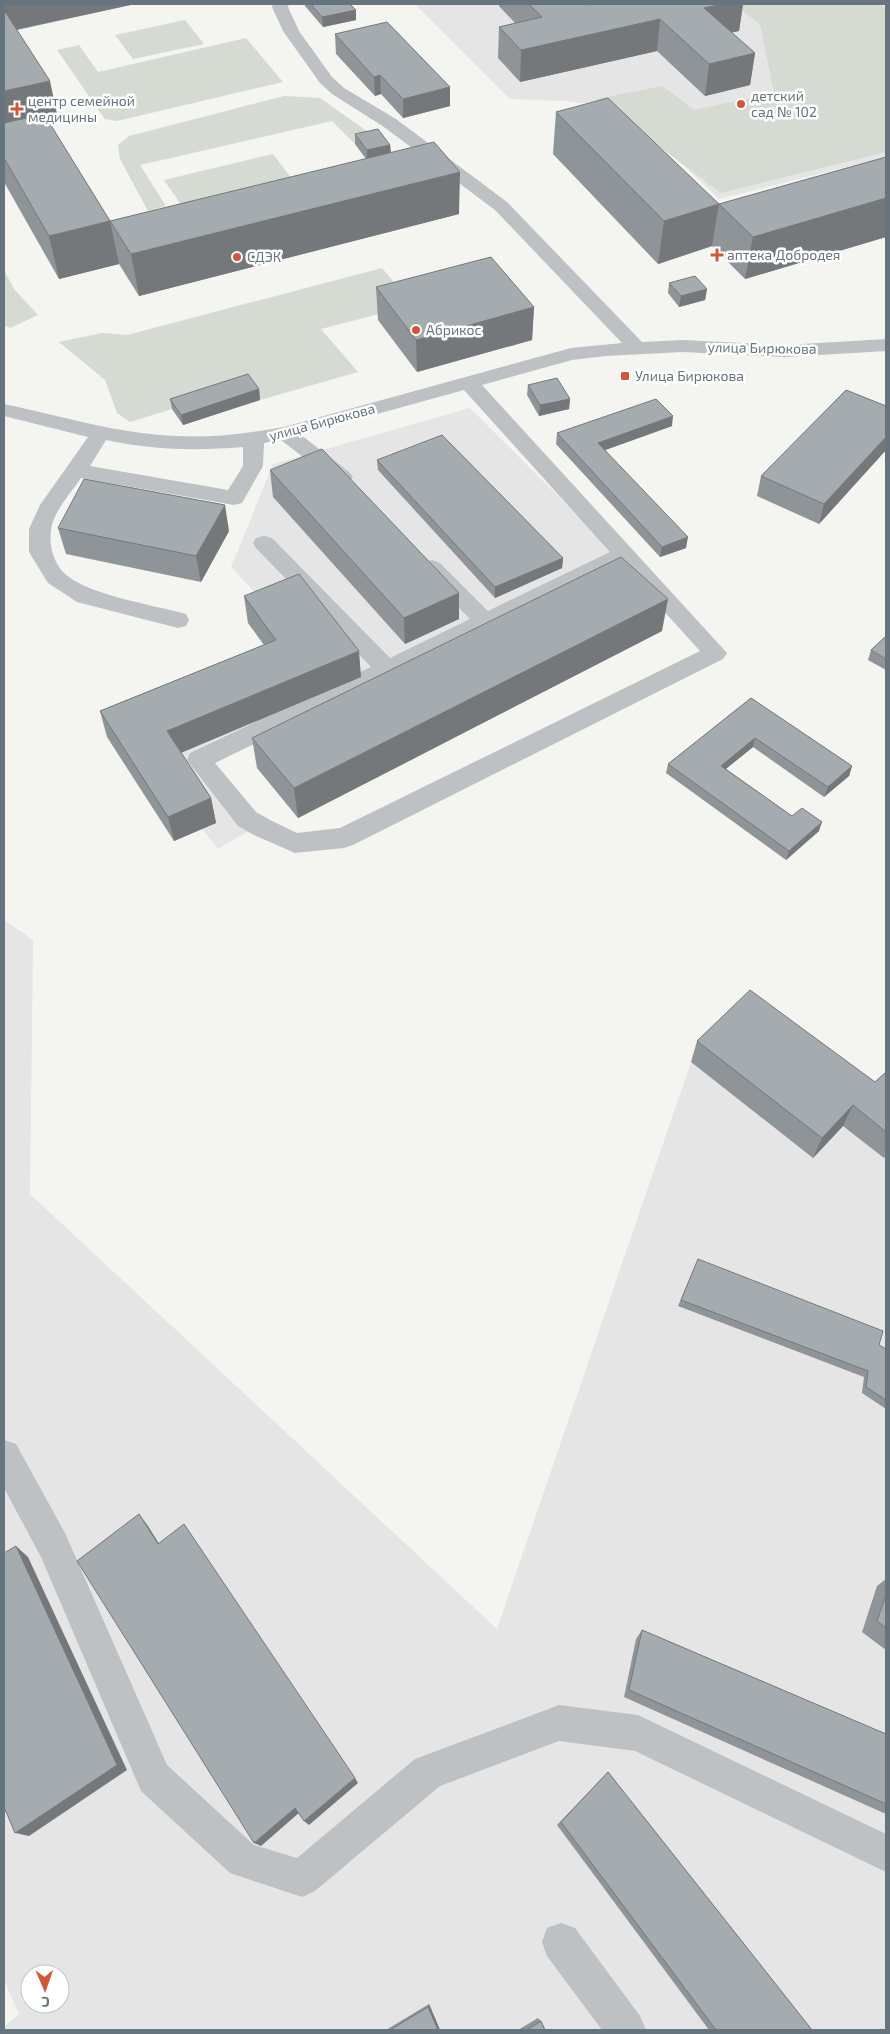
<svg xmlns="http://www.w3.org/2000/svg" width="890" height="2034" viewBox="0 0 890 2034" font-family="'Exo 2',sans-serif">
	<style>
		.built { fill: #e4e5e4; fill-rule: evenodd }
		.green { fill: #d5dad2 }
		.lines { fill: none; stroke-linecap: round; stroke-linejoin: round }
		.minor { fill: #bdc1c4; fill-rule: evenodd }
		.wall { fill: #8e9497 }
		.shaded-wall { fill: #74787b }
		.building { fill: #a5acb0; stroke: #74787b }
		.poi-dot { fill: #ce5837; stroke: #fff; stroke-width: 2 }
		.labels { text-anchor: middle; stroke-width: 5; stroke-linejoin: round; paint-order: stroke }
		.far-poi-label { font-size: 14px; fill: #66747e; stroke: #fff; text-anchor: start }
		.far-street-label { font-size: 14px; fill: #66747e; stroke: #fff }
	</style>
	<rect width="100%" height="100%" fill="#f4f4f1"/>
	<g class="built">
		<path d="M415,4H886V157L719,199L624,108L566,101L510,99Z"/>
		<path d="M470,408L615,553L194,759L252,829L218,849L130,738L298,639L231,567L273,464Z"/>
		<path d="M4,920L33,940L30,1194L497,1629L691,1062L864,1103L886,1083V2030H4V2027L19,2014L4,1980ZM30,1974H60V2004H30Z"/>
	</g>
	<g class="green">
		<path d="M733,4H880L886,9V152L721,193L596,99L663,86L694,110L774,93L760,24Z"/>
		<path d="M185,20L204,44L133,59L115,35Z"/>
		<path d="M246,38L283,82L117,121L105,119L57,50L79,45L98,72Z"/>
		<path d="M284,96L320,98L378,139L355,144L332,121L140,165L166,206L148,211L120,159L118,145L129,136Z"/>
		<path d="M273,154L295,183L185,210L164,180Z"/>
		<path d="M382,268L413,305L321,329L358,372L260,400L249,385L130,422L117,413L105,380L59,342L102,333L127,335Z"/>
		<path d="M4,270L14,289L38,315L10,328L4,325Z"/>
	</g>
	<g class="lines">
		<g class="minor">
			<path d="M273,4H289L288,7L299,31L332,77L344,88L396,119L507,202L642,342L682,340L785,345L886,339V351L785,357L682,352L606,356L572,360L482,385L727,653L723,659L353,845L344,848L295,853L252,834L238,826L187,760L190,753L371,667L256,548L253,543L256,538L264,536L272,538L390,658L470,619L424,573L421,568L424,563L432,560L440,563L488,611L610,552L464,390L301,435L349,472L353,477L349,482L342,484L335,482L281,440L264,443L263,466L242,503L234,505L81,478C71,493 53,512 51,530C49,545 53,562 64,573C87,595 154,605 186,614L189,620L186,626L178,628L77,602L48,583L29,552V529L40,505L88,437L4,416V404C61,416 118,434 177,436C213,438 248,433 284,427L571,348L622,343L495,210L384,127L332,94L320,83L283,31L272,7ZM106,440C152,450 197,451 243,447V466L228,490L90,466ZM622,565L700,651L340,828L297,833L270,820L256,812L215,763Z"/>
			<path d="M4,1440L16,1444L65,1533L167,1765L254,1845L297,1858L415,1759L559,1705L638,1715L886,1834V1872L635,1751L559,1741L440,1786L315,1891L302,1897L230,1873L141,1791L41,1557L4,1488Z"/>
			<path d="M561,1923L575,1928L640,2016L646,2030H602L547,1956L542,1942L547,1928Z"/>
		</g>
	</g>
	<g class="wall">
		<path d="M4,4H135L17,30L59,123L50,125L110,221L366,159L355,144V134L390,145L391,153L459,214L139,296L119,264L59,279L4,182Z"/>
		<path d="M305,4H350L356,20L323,27L305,6Z"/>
		<path d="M499,4H589L590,5L595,4H743L739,31L731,32L755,53L750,85L705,96L657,51L520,82L498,58L499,27L515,23L499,6Z"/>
		<path d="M335,34L450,87V106L403,118L381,94L375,96L336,54Z"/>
		<path d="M556,112L719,204L886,157V237L745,279L712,246L658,264L553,154Z"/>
		<path d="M669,283L707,289L705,300L679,307L668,293Z"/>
		<path d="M376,287L534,307L532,340L417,372L378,320Z"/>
		<path d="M528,385L570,399L569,409L539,416L527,395Z"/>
		<path d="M259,389L260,400L183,425L172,409L170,399Z"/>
		<path d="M886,406V450L819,524L757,496L761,476Z"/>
		<path d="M672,426L605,450L686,548L660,557L556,444L557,433Z"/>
		<path d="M377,460L563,558L562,568L495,598L378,470Z"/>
		<path d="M270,470L459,619L405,644L273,497Z"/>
		<path d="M58,528L229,531L201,582L66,554Z"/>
		<path d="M244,596L361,677L181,753L211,798L216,823L174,841L107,737L100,711L264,645L248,623Z"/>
		<path d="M662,631L298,818L257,768L252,738Z"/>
		<path d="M886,636V670L868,660L871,650Z"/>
		<path d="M751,698L852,766L849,776L824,797L753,747L726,769L792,816L819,831L786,860L666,773L668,764Z"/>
		<path d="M697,1041L875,1082L886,1072V1156L884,1158L843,1126L813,1158L691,1062Z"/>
		<path d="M698,1259L886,1349V1409L862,1393L864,1377L678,1306Z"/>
		<path d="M886,1579V1650L862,1632L877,1586Z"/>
		<path d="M642,1630L886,1734V1814L624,1697L636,1639Z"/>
		<path d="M608,1772L812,2030H709L557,1825Z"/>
		<path d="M429,2004L440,2030H386Z"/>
		<path d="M538,2018L541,2021L545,2030H518Z"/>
	</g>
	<g class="shaded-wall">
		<path d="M4,4H135L4,32Z"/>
		<path d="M723,4H743L739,31L699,40L704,8Z"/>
		<path d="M356,10V20L323,27L322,17Z"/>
		<path d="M660,19L657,51L520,82L521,50Z"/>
		<path d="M755,53L750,85L705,96L709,64Z"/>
		<path d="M380,75L381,94L375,96L374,77Z"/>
		<path d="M50,81L59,123L4,135V91Z"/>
		<path d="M450,87V106L403,118V99Z"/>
		<path d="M390,145L391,155L367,160V150Z"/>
		<path d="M460,172L459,214L139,296L131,254Z"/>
		<path d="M886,198V237L745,279L753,237Z"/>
		<path d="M719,204L712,246L658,264L664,221Z"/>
		<path d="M110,221L119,264L59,279L49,236Z"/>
		<path d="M707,289L705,300L679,307L681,296Z"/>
		<path d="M534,307L532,340L417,372L416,340Z"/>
		<path d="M259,389L260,400L183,425L181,415Z"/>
		<path d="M570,399L569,409L539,416L540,405Z"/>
		<path d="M673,416L672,426L597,453L598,443Z"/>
		<path d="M886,437V450L819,524L824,504Z"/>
		<path d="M225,505L229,531L201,582L196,556Z"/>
		<path d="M688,537L686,548L660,557L662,547Z"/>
		<path d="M563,558L562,568L495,598V587Z"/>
		<path d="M459,593V619L405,644L404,618Z"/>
		<path d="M668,599L662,631L298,818L294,788Z"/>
		<path d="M359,651L361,677L173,756L167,731Z"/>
		<path d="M755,738L753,747L718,775L721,766Z"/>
		<path d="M852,766L849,776L824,797L828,787Z"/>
		<path d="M211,798L216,823L174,841L168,817Z"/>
		<path d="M822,822L819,831L786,860L789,851Z"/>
		<path d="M853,1105L843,1126L813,1158L822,1138Z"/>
		<path d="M139,1514L148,1526L166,1555L158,1544Z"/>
		<path d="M16,1546L28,1557L127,1770L29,1836L15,1833Z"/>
		<path d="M355,1778L358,1783L309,1825L304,1821Z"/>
		<path d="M295,1808L300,1812L261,1846L254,1843Z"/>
		<path d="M429,2004L440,2030H438L428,2007Z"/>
	</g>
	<g class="building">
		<path d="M311,4H350L356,10L322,17Z"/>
		<path d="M529,4H589L590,5L595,4H723L704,8L755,53L709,64L660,19L521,50L499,27L542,17Z"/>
		<path d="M4,10L50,81L4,91Z"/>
		<path d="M387,22L450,87L403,99L380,75L374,77L335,34Z"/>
		<path d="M608,98L719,204L664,221L556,112Z"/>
		<path d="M44,114L110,221L49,236L4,158V123Z"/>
		<path d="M378,129L390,145L367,150L355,134Z"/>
		<path d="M434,142L460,172L131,254L110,221Z"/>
		<path d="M886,157V198L753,237L719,204Z"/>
		<path d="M491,257L534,307L416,340L376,287Z"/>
		<path d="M695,276L707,289L681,296L669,283Z"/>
		<path d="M248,374L259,389L181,415L170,399Z"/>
		<path d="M557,378L570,399L540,405L528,385Z"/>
		<path d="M846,390L886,406V437L824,504L761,476Z"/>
		<path d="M656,399L673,416L598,443L688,537L662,547L557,433Z"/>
		<path d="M442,435L563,558L495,587L377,460Z"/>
		<path d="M322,449L459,593L404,618L270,470Z"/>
		<path d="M84,479L225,505L196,556L58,528Z"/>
		<path d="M621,557L668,599L294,788L252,738Z"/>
		<path d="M299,574L359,651L167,731L211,798L168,817L100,711L276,640L244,596Z"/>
		<path d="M886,636V659L871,650Z"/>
		<path d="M751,698L852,766L828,787L755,738L721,766L792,816L802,808L822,822L789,851L668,764Z"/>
		<path d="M750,990L875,1082L886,1072V1132L853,1105L822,1138L697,1041Z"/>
		<path d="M698,1259L883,1331L879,1345L886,1349V1400L866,1387L868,1371L681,1300Z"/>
		<path d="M139,1514L158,1544L184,1524L355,1778L304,1821L295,1808L254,1843L77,1561Z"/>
		<path d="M16,1546L117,1765L15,1833L4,1807V1553Z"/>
		<path d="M886,1595V1628L877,1621Z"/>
		<path d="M642,1630L886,1734V1804L629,1690Z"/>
		<path d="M608,1772L812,2030H716L561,1822Z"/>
		<path d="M428,2007L438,2030H390Z"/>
		<path d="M541,2021L545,2030H527Z"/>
	</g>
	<g class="poi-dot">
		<circle cx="741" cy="104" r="5"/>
		<path d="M14.5 101.5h5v5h5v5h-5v5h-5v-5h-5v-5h5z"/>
		<path d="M714.5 247.5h5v5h5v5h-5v5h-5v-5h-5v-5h5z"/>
		<circle cx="237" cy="257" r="5"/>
		<circle cx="416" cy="330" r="5"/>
		<rect x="620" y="371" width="10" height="10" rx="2.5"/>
	</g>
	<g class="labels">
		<g class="far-poi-label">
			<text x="751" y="101">детский<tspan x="751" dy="16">сад № 102</tspan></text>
			<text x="28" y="106">центр семейной<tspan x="28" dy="16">медицины</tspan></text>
			<text x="727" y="260">аптека Добродея</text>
			<text x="247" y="262">СДЭК</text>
			<text x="426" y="335">Абрикос</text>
			<text x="635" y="381">Улица Бирюкова</text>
		</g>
		<g class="far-street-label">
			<text transform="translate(762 348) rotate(1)" y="5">улица Бирюкова</text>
			<text transform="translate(322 422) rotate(-15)" y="5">улица Бирюкова</text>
		</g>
	</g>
	<rect width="890" height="2034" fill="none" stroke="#66747e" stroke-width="10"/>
	<g transform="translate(45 1989) rotate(178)"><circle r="24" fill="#ffffff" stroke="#c2c7cb"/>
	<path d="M0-4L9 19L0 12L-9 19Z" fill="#ce5837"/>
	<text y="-8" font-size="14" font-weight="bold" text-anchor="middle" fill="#66747e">С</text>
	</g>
</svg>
